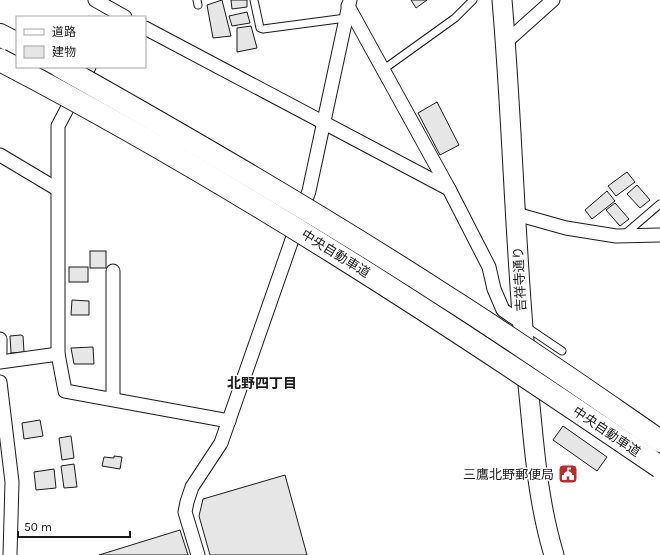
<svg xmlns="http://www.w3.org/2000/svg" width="660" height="555" viewBox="0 0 660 555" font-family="Karla,'Noto Sans JP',sans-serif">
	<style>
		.building { fill: #e6e6e6; stroke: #1a1a1a }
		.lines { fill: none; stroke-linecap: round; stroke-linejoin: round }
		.service-casing { stroke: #1a1a1a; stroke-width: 9 }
		.minor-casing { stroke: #1a1a1a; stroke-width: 15 }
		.secondary-casing { stroke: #1a1a1a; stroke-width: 21 }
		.motorway-casing { stroke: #1a1a1a; stroke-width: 24 }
		.service { stroke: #fff; stroke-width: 7 }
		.minor { stroke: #fff; stroke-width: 13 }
		.secondary { stroke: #fff; stroke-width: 19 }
		.motorway { stroke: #fff; stroke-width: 22 }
		.motorway-bridge-casing { stroke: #1a1a1a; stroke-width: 24; stroke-linecap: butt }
		.motorway-bridge { stroke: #fff; stroke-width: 22 }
		.labels { text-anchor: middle; stroke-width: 3; stroke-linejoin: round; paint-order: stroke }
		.street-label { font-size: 13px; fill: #1a1a1a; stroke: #fff }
		.poi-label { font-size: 13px; fill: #1a1a1a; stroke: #fff; text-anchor: end }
		.neighbourhood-label { font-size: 14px; font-weight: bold; fill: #1a1a1a; stroke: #fff }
	</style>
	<rect width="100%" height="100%" fill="#fff"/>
	<g class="building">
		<path d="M222,0L231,36L213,38L207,5Z"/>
		<path d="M231,0H247V7L232,9Z"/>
		<path d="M411,0H427L416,8Z"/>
		<path d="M247,12L250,23L232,26L229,16Z"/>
		<path d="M251,26L257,48L237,52V28Z"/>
		<path d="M437,102L459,145L440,155L418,113Z"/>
		<path d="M627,172L635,182L616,196L608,186Z"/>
		<path d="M637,185L650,200L640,208L627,194Z"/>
		<path d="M607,191L615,201L592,219L585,210Z"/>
		<path d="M615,203L629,219L620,226L606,210Z"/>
		<rect x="90" y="251" width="16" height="17"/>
		<rect x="69" y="267" width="19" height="15"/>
		<path d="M72,300L89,301V315H71Z"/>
		<path d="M21,335L23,336L24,352L11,353L10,336Z"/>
		<path d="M93,347L94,364H74L71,348Z"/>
		<path d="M40,420L43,436L24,439L22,423Z"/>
		<path d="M563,426L607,457L597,471L553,440Z"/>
		<path d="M71,436L74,458L62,460L59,438Z"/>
		<path d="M114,456L122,457L120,469L102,466L104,457L114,458Z"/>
		<path d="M74,464L77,487L64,488L61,466Z"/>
		<path d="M54,469L56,488L36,490L34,472Z"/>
		<path d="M285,475L307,555H210L199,516L203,499Z"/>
		<path d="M180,530L188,555H99Z"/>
	</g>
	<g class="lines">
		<g class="service-casing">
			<g id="service">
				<path d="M197,0L198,5"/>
				<path d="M254,0L260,28L263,29L346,18"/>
				<path d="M384,69L455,18L473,0"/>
				<path d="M625,234L660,204"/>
				<path d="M525,326L562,351"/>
			</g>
		</g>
		<g class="minor-casing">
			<g id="minor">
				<path d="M95,0L125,17"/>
				<path d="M348,6L449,189L489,267L494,289L503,310L522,323"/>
				<path d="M145,28L449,189"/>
				<path d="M506,42L553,0"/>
				<path d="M89,67L58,126V354L65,391L229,421"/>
				<path d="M0,155L57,189"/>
				<path d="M516,214L566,228L616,236L660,235"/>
				<path d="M113,271V399"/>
				<path d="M0,339V353"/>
				<path d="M0,362L58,354"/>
				<path d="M0,382L12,482L10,555"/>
				<path d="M198,555L185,512L187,502L192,487L221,443L309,191L350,0"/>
			</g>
		</g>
		<g class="secondary-casing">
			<path id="secondary" d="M502,0C513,128 515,257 528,385C534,443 537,499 554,555"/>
		</g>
		<g class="motorway-casing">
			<path id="motorway" d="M0,35L17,44"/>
		</g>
		<use href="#service" class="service"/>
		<use href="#minor" class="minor"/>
		<use href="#secondary" class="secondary"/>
		<use href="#motorway" class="motorway"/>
		<g class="motorway-bridge-casing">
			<g id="motorway-bridge">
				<path d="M0,60C230,180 446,321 660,467"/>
				<path d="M61,67C191,140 320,215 445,296C518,342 589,392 660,441"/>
			</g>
		</g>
		<use href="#motorway-bridge" class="motorway-bridge"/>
	</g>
	<defs>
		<g id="civic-square" transform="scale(1)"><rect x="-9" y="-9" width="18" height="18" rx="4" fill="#c62828" stroke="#fff"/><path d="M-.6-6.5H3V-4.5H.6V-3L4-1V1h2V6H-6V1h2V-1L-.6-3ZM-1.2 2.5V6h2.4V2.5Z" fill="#fff"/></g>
	</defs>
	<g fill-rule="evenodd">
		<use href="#civic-square" x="568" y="474"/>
	</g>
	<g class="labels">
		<g class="street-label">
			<text transform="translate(336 253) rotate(32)" y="5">中央自動車道</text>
			<text transform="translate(519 279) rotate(-93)" y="5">吉祥寺通り</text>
			<text transform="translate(607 431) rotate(34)" y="5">中央自動車道</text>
		</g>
		<g class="poi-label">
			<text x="554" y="479">三鷹北野郵便局</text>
		</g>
		<g class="neighbourhood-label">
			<text x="262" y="388">北野四丁目</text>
		</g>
	</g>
	<rect x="16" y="16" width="130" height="52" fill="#ffffff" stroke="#a3a3a3"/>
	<rect x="24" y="29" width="20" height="6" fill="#ffffff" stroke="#a3a3a3"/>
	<text x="52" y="36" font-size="12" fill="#1a1a1a">道路</text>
	<rect x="24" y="46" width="20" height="12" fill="#e6e6e6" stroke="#a3a3a3"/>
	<text x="52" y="56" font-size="12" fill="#1a1a1a">建物</text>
	<path d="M18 531v6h112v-6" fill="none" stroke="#1a1a1a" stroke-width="2"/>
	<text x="24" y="531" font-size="12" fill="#1a1a1a" stroke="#ffffff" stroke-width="3" paint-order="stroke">50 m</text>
</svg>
